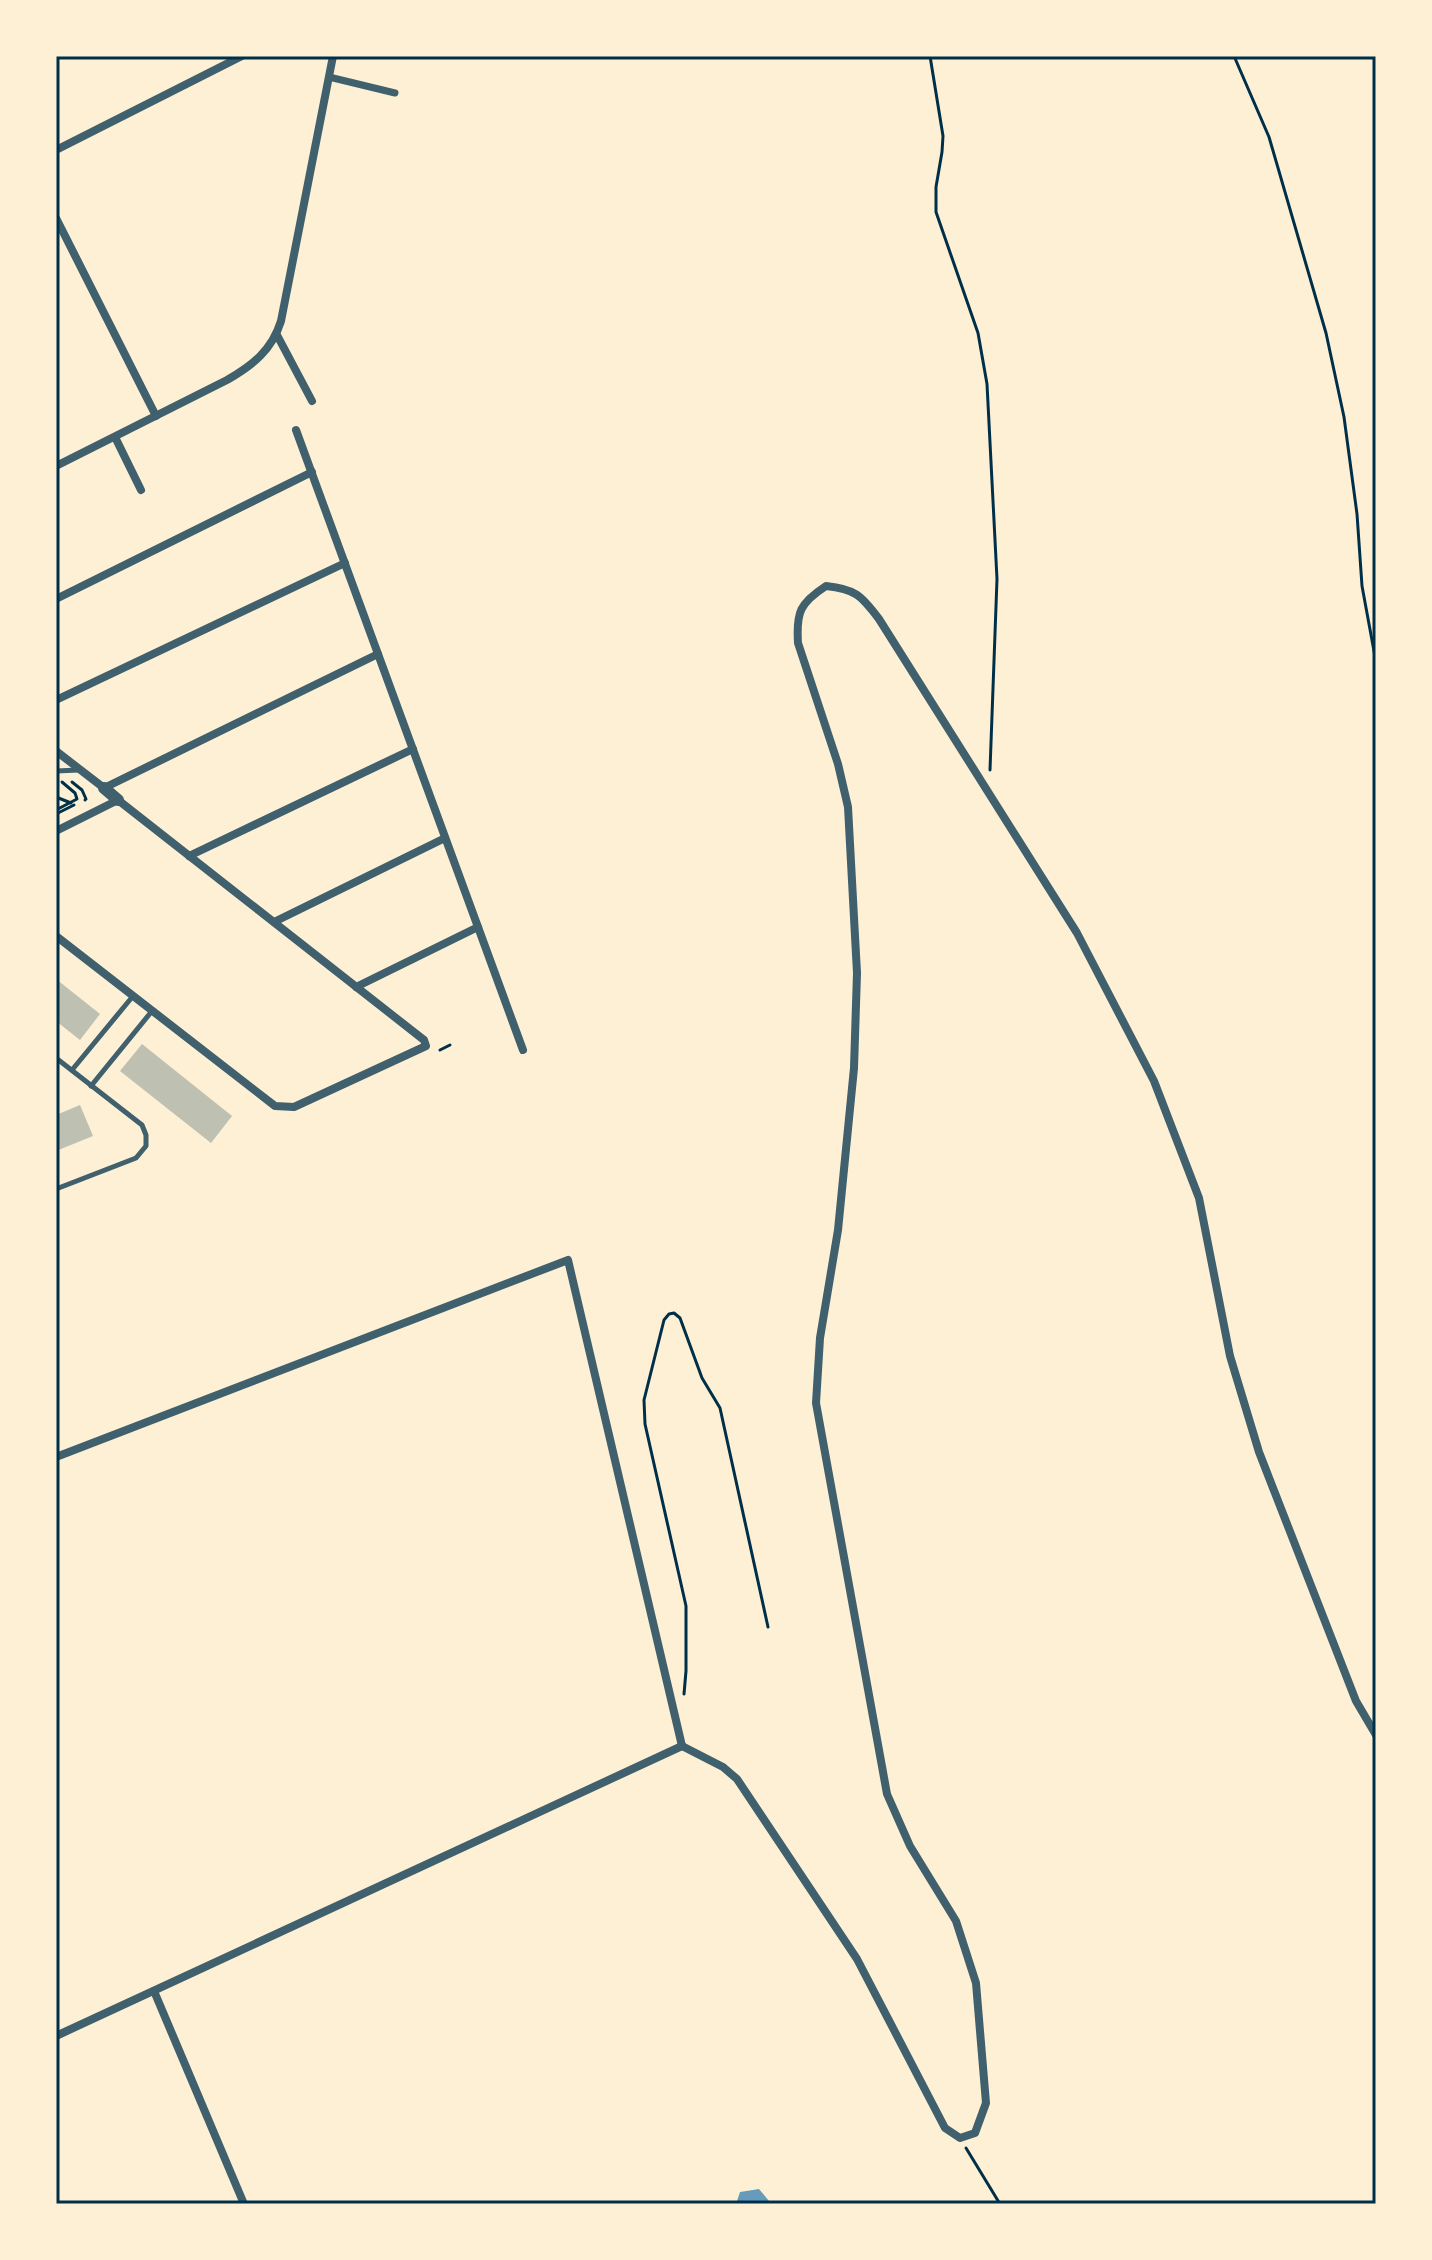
<svg xmlns="http://www.w3.org/2000/svg" width="1432" height="2260" viewBox="0 0 1432 2260" font-family="'Source Sans 3',sans-serif">
	<style>
		.water { fill: #669bbc }
		.building { fill: #bec0b2 }
		.lines { fill: none; stroke-linecap: round; stroke-linejoin: round }
		.path { stroke: #003049; stroke-width: 3 }
		.service { stroke: #3f606c; stroke-width: 5 }
		.pedestrian { stroke: #3f606c; stroke-width: 7 }
		.minor { stroke: #3f606c; stroke-width: 8 }
		.tertiary { stroke: #3f606c; stroke-width: 12 }
		.neatline { fill: none; stroke: #003049; stroke-width: 3 }
	</style>
	<rect width="100%" height="100%" fill="#fdf0d5"/>
	<path class="water" d="M759,2189L769,2201L768,2204H736L740,2192Z"/>
	<g class="building">
		<path d="M56,979L100,1014L80,1040L56,1021Z"/>
		<path d="M142,1044L232,1116L211,1143L120,1071Z"/>
		<path d="M80,1105L93,1136L56,1151V1115Z"/>
	</g>
	<g class="lines">
		<g class="path">
			<path d="M930,56L943,136L942,152L936,187V212L978,333L987,384L997,579L990,770"/>
			<path d="M1234,56L1269,137L1326,333L1344,417L1357,514L1362,586L1376,662"/>
			<path d="M72,782L82,790L86,799L85,800"/>
			<path d="M56,797L71,803"/>
			<path d="M56,810L77,799L75,793L62,782"/>
			<path d="M56,814L74,805"/>
			<path d="M440,1050L450,1045"/>
			<path d="M684,1694L686,1671V1606L645,1424L644,1400L664,1320L669,1314L674,1313L680,1318L702,1378L720,1408L768,1627"/>
			<path d="M966,2148L1000,2204"/>
		</g>
		<g class="service">
			<path d="M56,771L79,770"/>
			<path d="M56,1058L142,1125L146,1135V1146L136,1158L56,1189"/>
			<path d="M72,1070L133,996"/>
			<path d="M91,1086L152,1011"/>
		</g>
		<path class="pedestrian" d="M329,77L395,93"/>
		<g class="minor">
			<path d="M56,150L242,56"/>
			<path d="M56,218L156,416"/>
			<path d="M277,335L312,401"/>
			<path d="M296,430L523,1050"/>
			<path d="M115,437L141,490"/>
			<path d="M56,466L227,380C253,365 272,350 281,321L333,56"/>
			<path d="M56,599L312,472"/>
			<path d="M56,700L345,563"/>
			<path d="M56,751L104,788L378,654"/>
			<path d="M56,831L118,800L424,1040L426,1046L294,1107L275,1106L56,936"/>
			<path d="M189,856L413,749"/>
			<path d="M274,922L445,838"/>
			<path d="M356,987L478,927"/>
			<path d="M56,1457L568,1260L682,1746"/>
			<path d="M682,1746L723,1767L737,1779L857,1959L945,2128L960,2138L975,2133L986,2103L976,1983L956,1921L910,1846L887,1794L816,1403L820,1338L838,1230L854,1068L857,973L848,807L838,764L798,643C796,612 800,603 826,586C855,589 861,595 879,619L1077,933L1154,1081L1199,1198L1230,1356L1259,1452L1356,1701L1376,1735"/>
			<path d="M154,1991L244,2204"/>
			<path d="M56,2036L682,1746"/>
		</g>
		<path class="tertiary" d="M104,788L118,800"/>
	</g>
	<rect width="1432" height="2260" fill="none" stroke="#fdf0d5" stroke-width="116"/>
	<rect x="58" y="58" width="1316" height="2144" class="neatline"/>
</svg>
